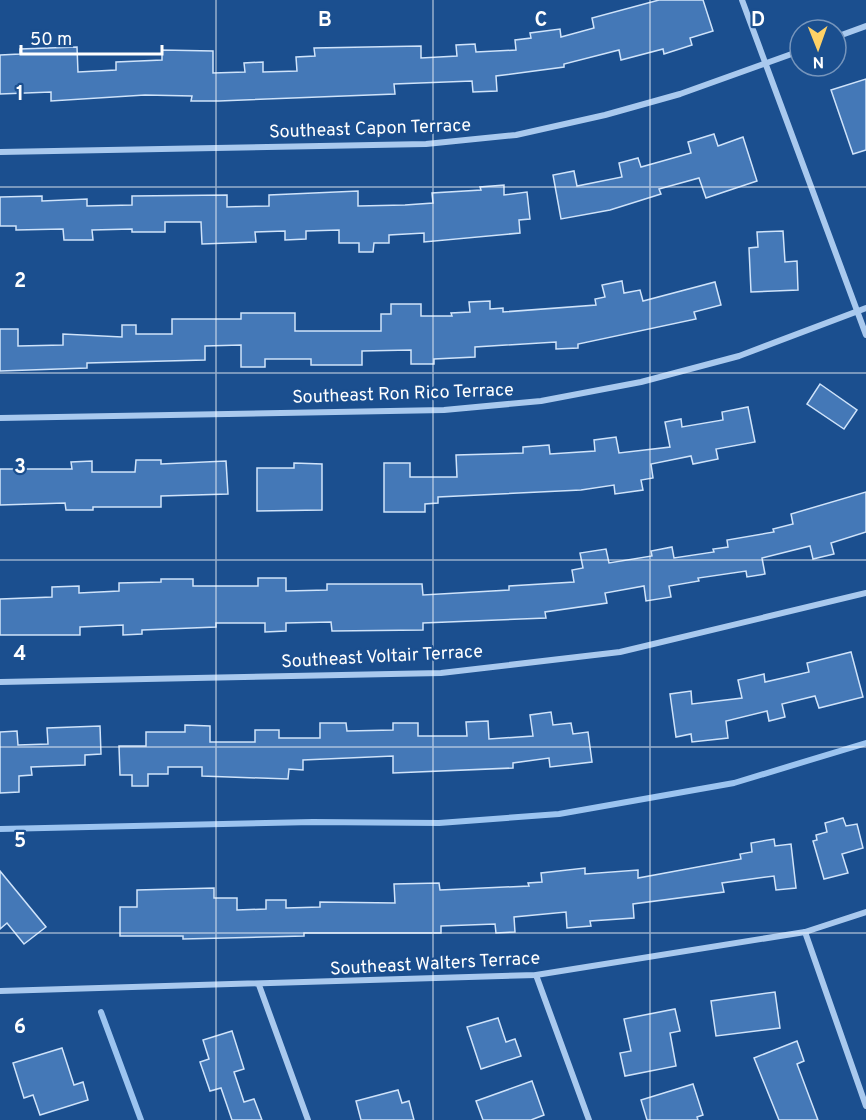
<svg xmlns="http://www.w3.org/2000/svg" width="866" height="1120" viewBox="0 0 866 1120" font-family="Overpass,sans-serif">
	<style>
		.lines { fill: none; stroke-linecap: round; stroke-linejoin: round }
		.stream { stroke: #9cc4f0; stroke-width: 6 }
		.building { fill: #4478b7; stroke: #cfe3fa; stroke-width: 1.5 }
		.street { stroke: #a9c9ee; stroke-width: 6 }
		.grid { fill: none; stroke: #fff; stroke-width: 1.5; stroke-opacity: 0.55 }
		.labels { text-anchor: middle; stroke-width: 4.5; stroke-linejoin: round; paint-order: stroke }
		.street-label { font-size: 18px; fill: #fff; stroke: #1b4f8f }
		.grid-label { font-size: 20px; text-anchor: middle; font-weight: bold; fill: #fff; stroke: #1b4f8f; stroke-width: 4.5; stroke-linejoin: round; paint-order: stroke }
	</style>
	<rect width="100%" height="100%" fill="#1b4f8f"/>
	<g class="lines">
		<g class="stream">
			<path d="M0,829L313,822L439,823L559,814L734,783L866,743"/>
			<path d="M101,1012L141,1120"/>
		</g>
	</g>
	<g class="building">
		<path d="M659,0H703L713,31L690,38L692,45L664,54L663,49L621,60L619,50L564,64V67L496,76L497,91L473,92L472,81L394,84L395,94L219,101H191L192,96L145,95L51,101V92L0,94V55L20,54V49L77,47L78,72L116,70V62L162,60V50L213,51V73L245,72L244,63L263,62V72L297,71L296,57L315,56L314,48L421,46V58L457,56L456,45L475,44L476,52L516,50L515,40L531,38L530,33L560,29L561,37L594,28L592,18Z"/>
		<path d="M866,79V150L853,154L831,90Z"/>
		<path d="M714,134L718,146L743,137L757,181L706,198L699,178L659,189L661,194L610,210L561,219L553,175L574,171L577,186L622,177L619,163L638,158L641,167L691,153L688,142Z"/>
		<path d="M504,185V195L527,192L530,219L519,220L520,233L424,242V233L389,235V243H374L373,252H359V243H339V230L306,231V239L285,240V231L255,232L256,242L202,244L201,222H165V232H132V229L92,230L93,240H64L63,229L16,230V226H0V197L42,196V201L87,199V206L132,205V196L227,195V207L269,206V195L358,191V206L405,205L433,203L432,193L481,190L480,187Z"/>
		<path d="M783,231L785,262L797,261L798,290L751,292L749,248L758,247L757,232Z"/>
		<path d="M622,281L624,293L640,290L643,301L715,282L721,305L694,312L696,319L578,344V348L556,349V342L475,347V357L434,359V364H411V350L362,351V365H311V359H265V367H241V345L205,346V360L87,363V368L0,371V329H18V346L63,345V334L122,337V325H136V334H172V319H241V313H295V331H381V314H391V304H421V316H452L451,313L470,312L469,302L490,301V309L503,308V312L596,305L595,299L605,297L602,285Z"/>
		<path d="M820,384L857,410L844,429L807,404Z"/>
		<path d="M748,407L755,442L716,449L718,459L693,464L691,456L651,464L653,478L641,480L643,490L615,494L614,485L581,490L438,497V503L425,504V512H384V463H410V477H457L456,455L523,453V447L549,445L550,454L595,451L594,440L616,437L619,453L670,447L665,422L681,419L682,427L723,420L722,412Z"/>
		<path d="M136,460H161V464L226,461L228,494L161,496V507H93V510H66L65,503L0,505V469H72L71,462L92,461V472H135Z"/>
		<path d="M294,463L322,464V510L257,511V468H294Z"/>
		<path d="M866,492V532L831,543L834,554L813,559L810,546L762,558L765,574L747,577L746,571L698,578L699,581L669,586L671,597L646,601L644,586L605,593L607,603L545,612L546,618L423,623V630L332,631L331,622L286,623V631L265,632V623H216V627L142,630V634L123,635V625L80,627V635H0V599L52,597V587L79,586V593L119,591V583L161,582V579H193V586H258V578H286V591L327,590V584H422L423,595L509,590V586L574,582L572,570L583,568L580,553L606,549L609,563L652,556L651,551L672,547L674,558L714,552L713,549L728,547L727,540L774,532L773,529L793,524L791,514Z"/>
		<path d="M851,652L863,697L819,708L815,696L782,704L785,717L769,721L767,711L726,721L728,738L692,742L691,734L676,737L670,694L691,691L692,704L742,698L738,680L764,674L765,682L809,672L807,663Z"/>
		<path d="M551,712L553,725L571,723L573,734L588,732L592,762L550,767L549,758L513,763V768L393,773V756L303,760V770L289,769L288,779L202,776V767H168V774H148V786H132V775H120L119,746H146V732H185V725L210,726V742H255V730H279V738H320V723H346L347,731L393,730V723H418V736H467L466,722L488,721L489,739L533,736L530,715Z"/>
		<path d="M100,726L101,754L85,755V765L31,767L32,775L19,776V792L0,793V732L17,731L18,745L48,744L47,728Z"/>
		<path d="M843,818L846,826L857,824L863,848L842,854L848,873L824,879L813,841L817,840L816,835L827,832L825,823Z"/>
		<path d="M774,839L775,846L791,844L796,888L776,890L774,876L722,883L724,892L633,904L634,918L590,921L591,926L567,928L566,912L514,917L515,932L496,933L495,924L441,926V933H304V936L183,939V936H120V907H137V890L214,888V898H237V910L266,909V900H286V908L320,907V902L395,903L394,884L439,883L440,890L529,886L528,883L542,882L541,873L585,868V874L638,870V878L741,859L740,854L752,852L751,843Z"/>
		<path d="M0,871L46,927L24,944L7,923L0,929Z"/>
		<path d="M775,992L780,1028L716,1036L711,1001Z"/>
		<path d="M675,1009L680,1031L670,1033L676,1066L625,1076L620,1053L631,1051L624,1019Z"/>
		<path d="M498,1018L506,1042L515,1039L521,1056L481,1069L467,1027Z"/>
		<path d="M232,1031L244,1069L234,1072L244,1102L254,1099L262,1120H232L221,1088L210,1091L200,1062L209,1059L203,1040Z"/>
		<path d="M797,1041L804,1061L797,1064L818,1120H779L754,1058Z"/>
		<path d="M62,1048L74,1085L83,1082L88,1100L40,1115L33,1095L24,1098L13,1063Z"/>
		<path d="M532,1081L544,1115L531,1120H483L476,1101Z"/>
		<path d="M693,1084L703,1115L697,1117L698,1120H647L641,1100Z"/>
		<path d="M398,1090L402,1103L409,1101L414,1120H361L356,1101Z"/>
	</g>
	<g class="lines">
		<g class="street">
			<path d="M742,0L866,335"/>
			<path d="M836,37L866,26"/>
			<path d="M0,152L426,144L516,135L605,115L680,94L800,51"/>
			<path d="M0,418L444,410L541,401L641,382L739,356L866,308"/>
			<path d="M0,682L441,673L620,652L866,593"/>
			<path d="M805,932L866,1106"/>
			<path d="M536,975L589,1120"/>
			<path d="M259,985L308,1120"/>
			<path d="M0,991L536,975L805,932L866,912"/>
		</g>
	</g>
	<path class="grid" d="M216,0V1120M433,0V1120M650,0V1120M0,187H866M0,373H866M0,560H866M0,747H866M0,933H866"/>
	<g class="labels">
		<g class="street-label">
			<text transform="translate(370 128) rotate(-2)" y="6">Southeast Capon Terrace</text>
			<text transform="translate(403 393) rotate(-2)" y="6">Southeast Ron Rico Terrace</text>
			<text transform="translate(382 656) rotate(-3)" y="6">Southeast Voltair Terrace</text>
			<text transform="translate(435 963) rotate(-3)" y="6">Southeast Walters Terrace</text>
		</g>
	</g>
	<g class="grid-label">
		<text x="325" y="26">B</text>
		<text x="541" y="26">C</text>
		<text x="758" y="26">D</text>
		<text x="20" y="100">1</text>
		<text x="20" y="287">2</text>
		<text x="20" y="473">3</text>
		<text x="20" y="660">4</text>
		<text x="20" y="847">5</text>
		<text x="20" y="1033">6</text>
	</g>
	<g transform="translate(818 48) rotate(179)"><circle r="28" fill="#1b4f8f" stroke="#7695bc" stroke-width="1.5"/>
	<path d="M0-4.5L10 22L0 15L-10 22Z" fill="#ffd166"/>
	<text y="-9" font-size="16" font-weight="bold" text-anchor="middle" fill="#ffffff">N</text>
	</g>
	<path d="M21 45v9h141v-9" fill="none" stroke="#ffffff" stroke-width="3"/>
	<text x="30" y="45" font-size="18" fill="#ffffff" stroke="#1b4f8f" stroke-width="4.5" paint-order="stroke">50 m</text>
</svg>
